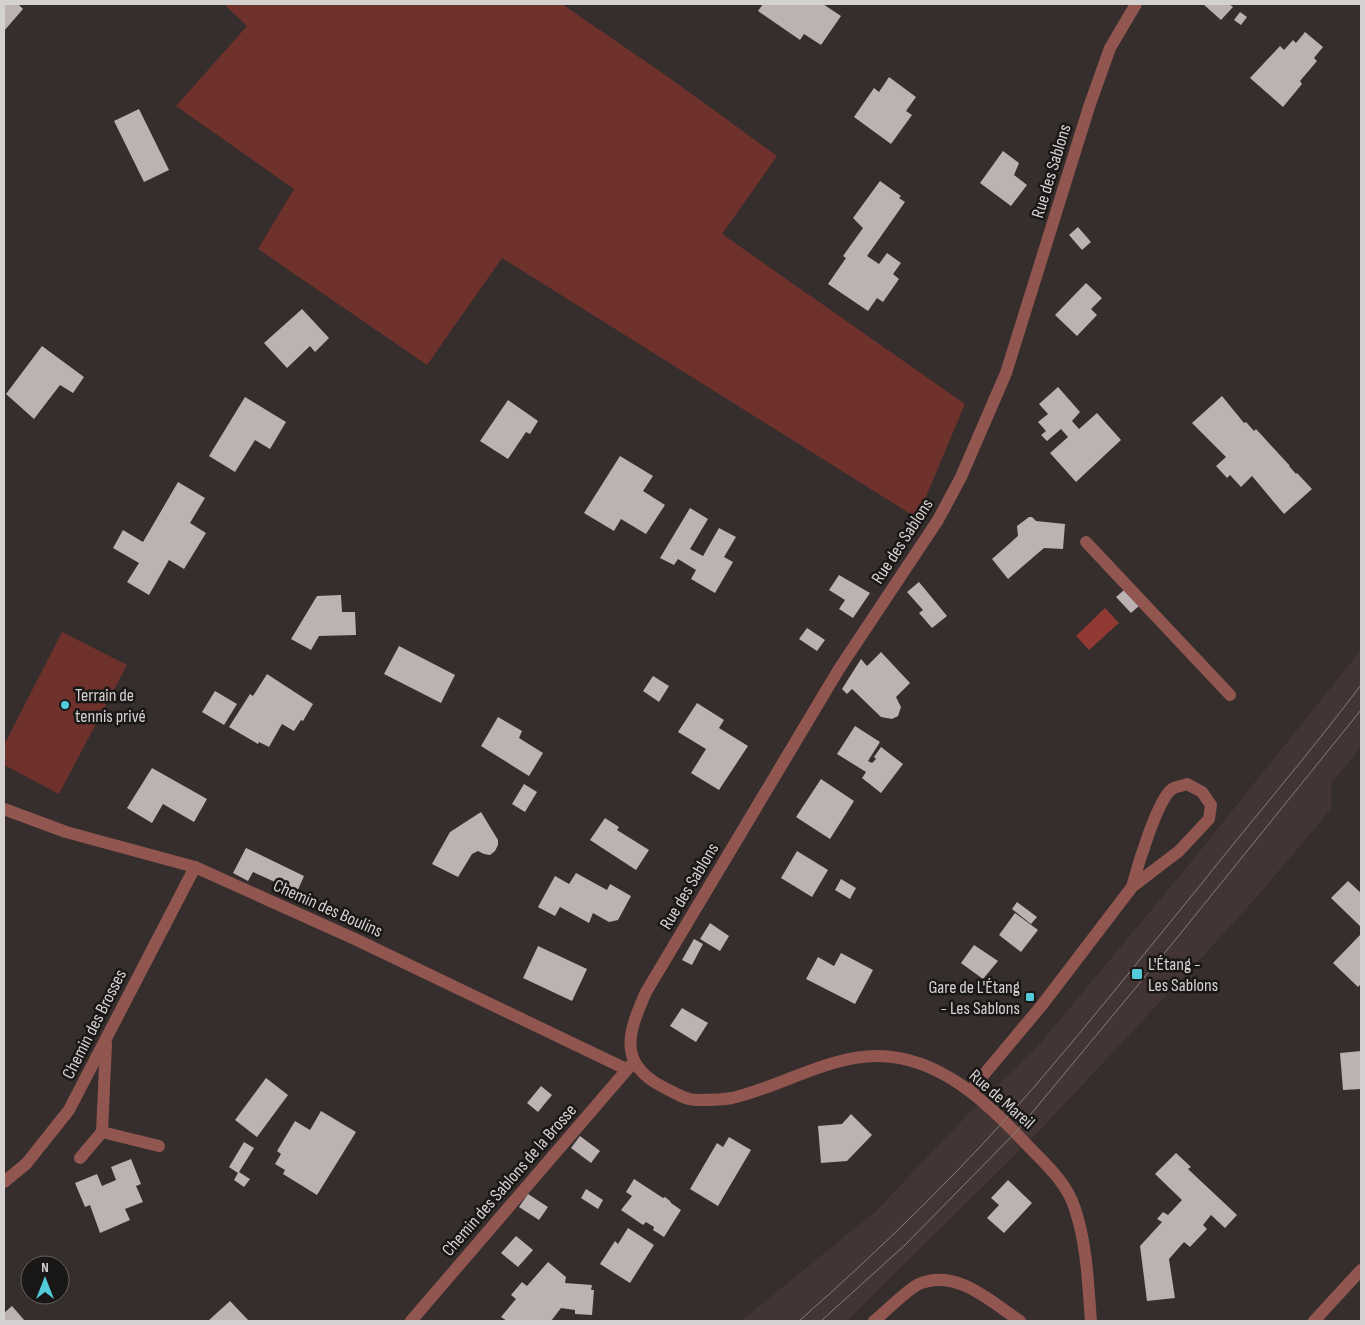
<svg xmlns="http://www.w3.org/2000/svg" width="1365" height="1325" viewBox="0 0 1365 1325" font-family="'Sofia Sans Condensed',sans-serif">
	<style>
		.built { fill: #433534 }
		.green { fill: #6e312b }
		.water { fill: #913933 }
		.building { fill: #bbb2b1 }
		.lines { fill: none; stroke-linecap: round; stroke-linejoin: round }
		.minor { stroke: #925650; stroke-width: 12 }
		.tram { stroke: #847e7d; stroke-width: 1 }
		.poi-dot { fill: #53cbda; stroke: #1a1717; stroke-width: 2 }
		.labels { text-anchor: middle; stroke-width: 5; stroke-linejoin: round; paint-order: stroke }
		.street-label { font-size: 18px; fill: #d6d1d1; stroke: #1a1717 }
		.poi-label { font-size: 18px; fill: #d6d1d1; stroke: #1a1717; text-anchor: start }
	</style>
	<rect width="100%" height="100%" fill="#352e2d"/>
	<path class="built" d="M1361,650V747L1331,784V809L1255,899L1203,956L1041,1129L847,1321H741L876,1211L967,1115L1038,1046L1187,867Z"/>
	<g class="green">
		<path d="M224,4H562L671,79L777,156L722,234L965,404L917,518L502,258L427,365L258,249L294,189L176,106L247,26Z"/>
		<path d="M62,632L127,665L59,794L4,765V745Z"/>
	</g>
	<path class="water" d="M1105,608L1119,623L1089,650L1076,636Z"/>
	<g class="building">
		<path d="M4,4H18L23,9L4,31Z"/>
		<path d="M763,4H823L841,16L821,45L804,34L800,40L758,11Z"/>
		<path d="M1203,4H1229L1233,7L1221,20Z"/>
		<path d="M1240,12L1247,17L1241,25L1234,20Z"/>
		<path d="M1305,32L1323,47L1314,58L1317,61L1300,81L1302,84L1283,107L1250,78L1280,46L1284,50L1293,40L1296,43Z"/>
		<path d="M889,77L916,97L906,111L912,115L891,144L854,117L874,88L879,92Z"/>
		<path d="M139,109L169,170L144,182L114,121Z"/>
		<path d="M1003,151L1019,163L1014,175L1027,185L1011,206L980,183Z"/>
		<path d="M880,181L901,196L899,198L905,202L867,256L879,264L887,253L901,263L893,274L899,279L883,302L877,298L868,311L828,284L846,258L843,256L863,228L853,218Z"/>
		<path d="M1078,227L1091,242L1082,250L1069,235Z"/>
		<path d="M1086,283L1102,298L1091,309L1097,315L1077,336L1055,315Z"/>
		<path d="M302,309L329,338L315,352L310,346L287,368L264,343Z"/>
		<path d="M42,346L84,377L73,393L60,385L34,419L6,394Z"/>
		<path d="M1058,387L1080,412L1072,421L1079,429L1097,413L1121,440L1076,482L1050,453L1068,437L1061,429L1047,441L1041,435L1046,431L1038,422L1048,414L1039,404Z"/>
		<path d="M1222,396L1244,423L1246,422L1254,431L1256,429L1290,466H1289L1296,474L1297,473L1312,489L1284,514L1252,476L1241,487L1230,475L1227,478L1216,466L1226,457L1192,423Z"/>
		<path d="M245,397L286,422L270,449L255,440L235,472L209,456Z"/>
		<path d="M508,400L538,421L530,434L526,432L508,459L480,441Z"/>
		<path d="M620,456L653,476L643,491L665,505L646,534L621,519L614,531L584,513Z"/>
		<path d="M178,482L205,498L190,523L206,533L184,569L169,560L149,595L127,582L139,563L113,548L123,530L143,542Z"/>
		<path d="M690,508L708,519L690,549L703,556L719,528L736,537L724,557L733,562L715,593L691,579L696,570L678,559L674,565L660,558Z"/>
		<path d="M1029,517H1032L1036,521L1065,524L1063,549L1044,548L1008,579L992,559L1018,536L1017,526Z"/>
		<path d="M839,575L870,593L853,618L839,609L845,600L829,590Z"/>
		<path d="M919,582L947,616L932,628L919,613L923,610L907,592Z"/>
		<path d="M1124,590L1139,606L1131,613L1116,597Z"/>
		<path d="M341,595L342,612H355L356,635L319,636L311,650L291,639L317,596Z"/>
		<path d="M807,628L825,640L817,651L799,639Z"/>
		<path d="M399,646L455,675L441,703L384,674Z"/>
		<path d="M881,652L910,683L896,697L901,707L898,716L892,719L881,717L852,689L847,694L842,689L861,659L867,666Z"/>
		<path d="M267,674L313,704L303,721L301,720L294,731L282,724L269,747L259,742L258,744L229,727L250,694L253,696Z"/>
		<path d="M653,676L669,686L659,702L643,691Z"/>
		<path d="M215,691L237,704L224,725L202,712Z"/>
		<path d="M697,703L724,720L719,728L748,746L719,790L691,773L706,749L678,732Z"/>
		<path d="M498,717L522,731L519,738L543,753L529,776L481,746Z"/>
		<path d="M855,726L880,742L868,761L872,763L876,759L874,757L881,747L903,764L881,793L862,778L866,772L837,754Z"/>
		<path d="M152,768L207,799L194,822L163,804L152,823L127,808Z"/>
		<path d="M821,779L854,801L830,839L796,817Z"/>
		<path d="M524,784L537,792L525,812L512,804Z"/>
		<path d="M481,812L498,840V845L495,851L490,855L484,854L478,851L472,854L458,877L432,864L450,832Z"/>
		<path d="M605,818L619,827L617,830L649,850L636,870L590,840Z"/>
		<path d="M246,848L304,876L297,892L253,872L248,881L233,873Z"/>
		<path d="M797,851L828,870L812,897L781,878Z"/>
		<path d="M576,873L607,890L610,884L631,896L618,920L609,922L593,913L589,923L560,907L555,916L538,907L555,876L569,884Z"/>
		<path d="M841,879L856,888L850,899L835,890Z"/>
		<path d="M1348,881L1361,893V927L1331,898Z"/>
		<path d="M1017,902L1037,917L1031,924L1012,909Z"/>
		<path d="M1015,913L1038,930L1021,952L999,935Z"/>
		<path d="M710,923L729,936L720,951L700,939Z"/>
		<path d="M1361,934V984L1358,987L1333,963Z"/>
		<path d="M694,939L703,944L692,965L682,960Z"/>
		<path d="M974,945L998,961L983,979L961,963Z"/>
		<path d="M538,946L587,969L572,1001L523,978Z"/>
		<path d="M841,953L873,970L855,1004L806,979L818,957L834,966Z"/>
		<path d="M682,1008L708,1023L696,1042L670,1026Z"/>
		<path d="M1361,1051V1089L1343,1090L1340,1053Z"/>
		<path d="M266,1078L288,1095L257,1137L235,1120Z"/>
		<path d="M541,1086L552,1095L538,1112L527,1103Z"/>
		<path d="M321,1111L356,1132L317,1195L283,1174L285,1170L275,1164L281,1154L277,1151L295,1121L310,1130Z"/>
		<path d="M851,1114L872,1135L847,1161L821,1163L818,1126L842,1124Z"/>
		<path d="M580,1136L600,1151L591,1163L571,1148Z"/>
		<path d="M729,1137L751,1150L718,1206L690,1189L717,1143L723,1147Z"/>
		<path d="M244,1142L254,1148L239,1172L250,1179L244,1187L234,1180L238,1173L229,1167Z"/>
		<path d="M1176,1153L1191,1167L1188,1169L1237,1215L1225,1228L1211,1215L1203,1225L1207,1229L1190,1247L1184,1242L1169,1259L1175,1298L1147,1301L1140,1246L1162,1222L1157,1219L1163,1212L1168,1215L1182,1200L1155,1174Z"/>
		<path d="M131,1159L141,1184L136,1186L143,1202L125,1209L130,1220L100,1233L90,1205L85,1207L75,1183L97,1174L102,1186L116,1180L111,1167Z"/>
		<path d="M634,1179L663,1198L665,1197L670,1201L671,1203L681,1210L664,1237L653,1230L654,1227L646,1222L643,1225L621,1210L632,1196L626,1192Z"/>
		<path d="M1008,1180L1032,1203L1004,1233L987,1218L999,1205L991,1198Z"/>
		<path d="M586,1189L603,1200L598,1209L581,1198Z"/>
		<path d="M528,1194L548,1207L539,1220L519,1207Z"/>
		<path d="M628,1228L654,1245L630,1283L600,1264L615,1241L618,1244Z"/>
		<path d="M516,1236L533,1250L518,1267L501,1253Z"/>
		<path d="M548,1262L566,1277L565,1283L592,1285L591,1290H594L592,1315L575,1314V1310L561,1308L551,1321H507L501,1317L516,1299L511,1295L522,1282L527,1286Z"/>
		<path d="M230,1301L249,1321H208Z"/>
		<path d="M12,1306L25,1321H4V1313Z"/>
	</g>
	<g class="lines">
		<g class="minor">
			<path d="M1086,542L1230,695"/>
			<path d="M4,809L66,832L195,867L357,940L626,1069"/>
			<path d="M971,1090L1042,1005L1132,887L1179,851L1209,819L1211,805L1202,792L1187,784C1183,786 1176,786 1172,789C1157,800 1137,868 1132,887"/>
			<path d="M102,1132L159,1146"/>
			<path d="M80,1158L102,1132L106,1044"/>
			<path d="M4,1182L26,1164L69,1110L195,867"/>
			<path d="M411,1321L631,1065"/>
			<path d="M874,1321C884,1313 909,1288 919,1284C957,1268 991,1302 1020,1321"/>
			<path d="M1091,1321C1088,1284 1087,1245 1075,1209C1068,1185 1048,1166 1031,1149C990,1105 941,1056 877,1056C828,1056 780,1087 732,1098C722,1100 709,1100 698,1100C687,1101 673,1092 663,1087C616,1063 629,1031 646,992L839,669L938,520L961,477L1006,373L1089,107L1110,48L1136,4"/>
			<path d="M1314,1321L1361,1270"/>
		</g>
		<g class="tram">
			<path d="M799,1321C882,1248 962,1170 1035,1086C1091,1021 1144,954 1198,888C1252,820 1309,754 1361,685"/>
			<path d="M821,1321L905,1245L1016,1132L1172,944L1361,710"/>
		</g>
	</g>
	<g class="poi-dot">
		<circle cx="65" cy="705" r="5"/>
		<rect x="1131" y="968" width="12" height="12" rx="2.5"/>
		<rect x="1025" y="992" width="10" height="10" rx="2.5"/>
	</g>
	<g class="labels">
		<g class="street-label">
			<text transform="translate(1051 171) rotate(-73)" y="6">Rue des Sablons</text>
			<text transform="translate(902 541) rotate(-57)" y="6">Rue des Sablons</text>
			<text transform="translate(689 886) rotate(-59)" y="6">Rue des Sablons</text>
			<text transform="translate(328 908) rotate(24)" y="6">Chemin des Boulins</text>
			<text transform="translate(94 1024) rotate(-63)" y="6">Chemin des Brosses</text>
			<text transform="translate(1002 1099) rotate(41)" y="6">Rue de Mareil</text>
			<text transform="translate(509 1180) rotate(-49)" y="6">Chemin des Sablons de la Brosse</text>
		</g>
		<g class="poi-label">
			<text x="75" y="701">Terrain de<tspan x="75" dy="21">tennis privé</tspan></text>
			<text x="1148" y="970">L'Étang -<tspan x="1148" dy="21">Les Sablons</tspan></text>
			<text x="1020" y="993" text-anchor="end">Gare de L'Étang<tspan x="1020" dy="21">- Les Sablons</tspan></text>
		</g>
	</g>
	<rect width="1365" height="1325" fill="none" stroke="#d6d1d1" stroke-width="10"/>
	<g transform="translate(45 1280)"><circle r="24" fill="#1a1717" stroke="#656161"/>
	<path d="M0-4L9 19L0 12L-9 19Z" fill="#53cbda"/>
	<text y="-8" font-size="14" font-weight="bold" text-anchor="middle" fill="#d6d1d1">N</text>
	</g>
</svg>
